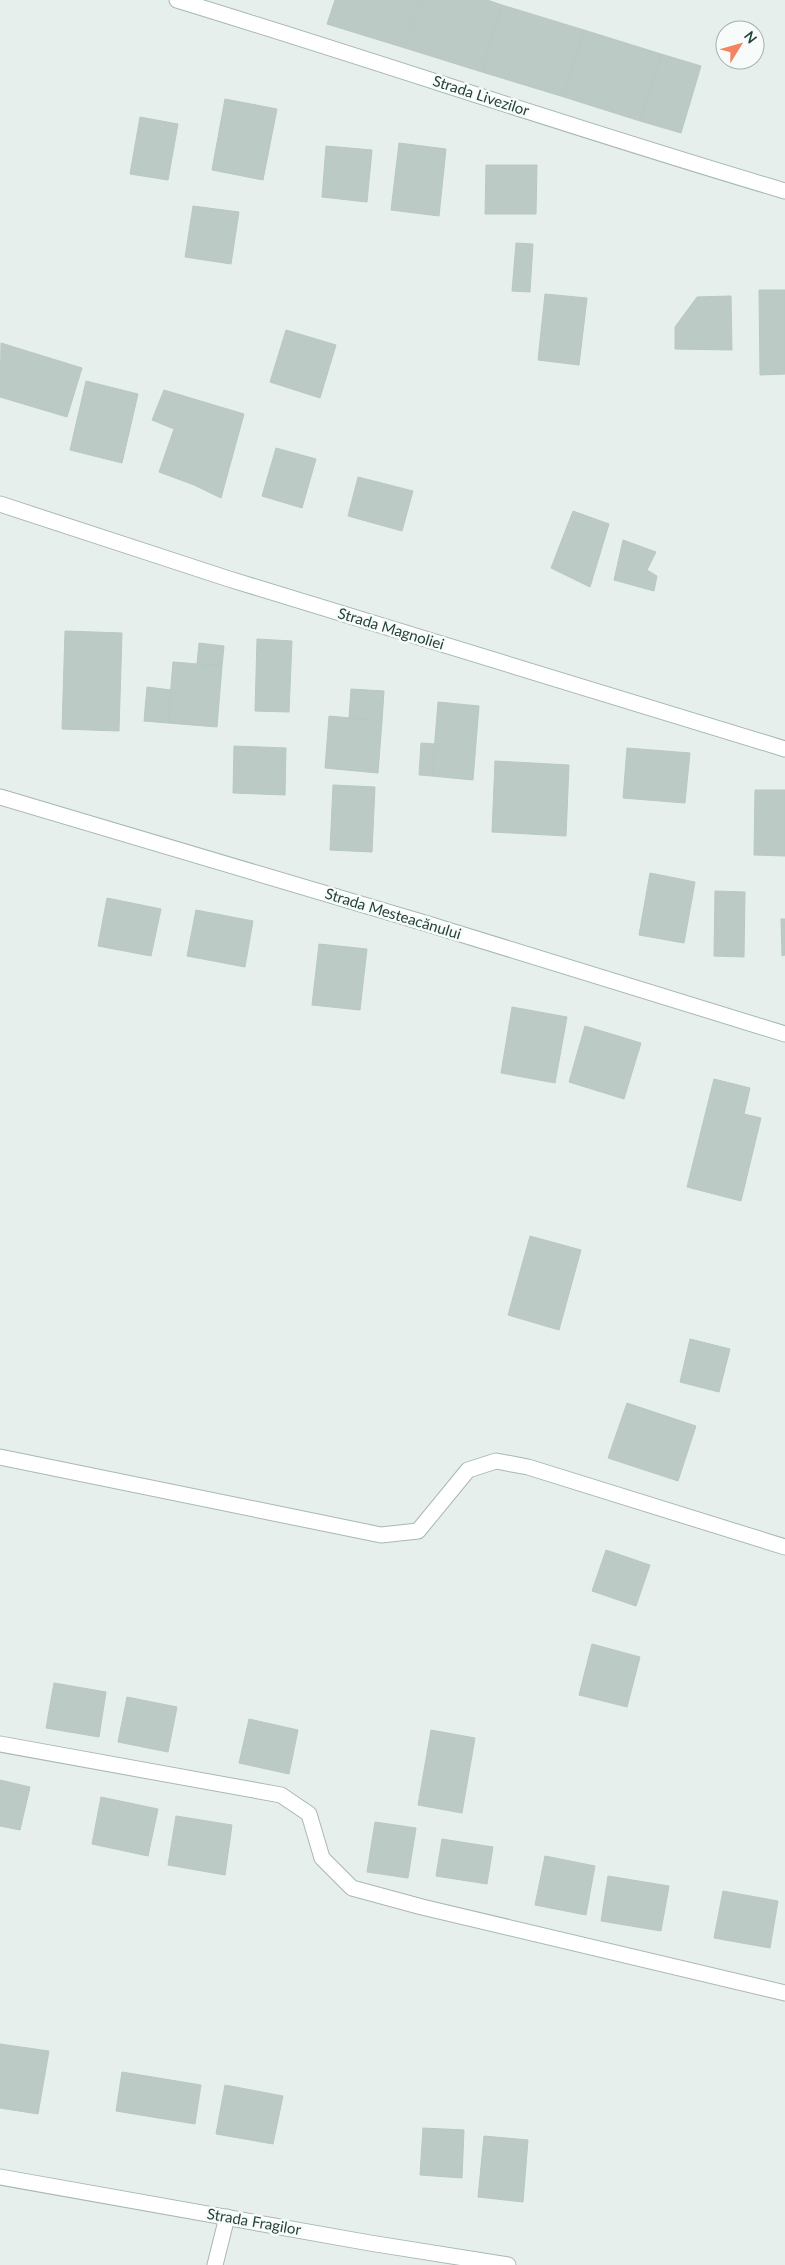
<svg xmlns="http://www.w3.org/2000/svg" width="785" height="2265" viewBox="0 0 785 2265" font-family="Lato,sans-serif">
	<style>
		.building { fill: #bbcac4; stroke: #b8c9c2 }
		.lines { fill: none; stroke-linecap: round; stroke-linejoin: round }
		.street-casing { stroke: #a8b8b2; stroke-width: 17 }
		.street { stroke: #fff; stroke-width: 15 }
		.labels { text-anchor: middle; stroke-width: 5; stroke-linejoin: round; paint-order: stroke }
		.street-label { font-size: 15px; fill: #24423a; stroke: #f7fbf9 }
	</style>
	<rect width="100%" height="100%" fill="#e6efeb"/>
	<g class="building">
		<path d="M335,0H420L405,48L327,24Z"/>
		<path d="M420,0H487L502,5L482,72L405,48Z"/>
		<path d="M502,5L584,30L564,97L482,72Z"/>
		<path d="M584,30L661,54L640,121L564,97Z"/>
		<path d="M661,54L701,66L681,133L640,121Z"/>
		<path d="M225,99L277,109L263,180L212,170Z"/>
		<path d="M140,117L178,124L168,180L130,174Z"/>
		<path d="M399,143L446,149L439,216L391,210Z"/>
		<path d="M326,146L372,150L367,202L322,197Z"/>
		<path d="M486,165H537L536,214H485Z"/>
		<path d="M193,206L239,212L231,264L185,257Z"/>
		<path d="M516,243L533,244L530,292L512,291Z"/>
		<path d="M759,290H785V374L760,375Z"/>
		<path d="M545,294L587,298L579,365L538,360Z"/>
		<path d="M731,296L732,350L675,349V327L697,297Z"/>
		<path d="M286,330L336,345L320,398L270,382Z"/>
		<path d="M1,343L82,368L67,417L0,397Z"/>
		<path d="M86,381L138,394L122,463L70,450Z"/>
		<path d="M164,390L244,414L221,498L194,485L159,472L174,429L152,420Z"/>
		<path d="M276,448L316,459L302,508L262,496Z"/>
		<path d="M358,477L413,491L402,531L348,516Z"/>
		<path d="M573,511L609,524L590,587L551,568Z"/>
		<path d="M623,540L656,552L647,570L657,576L654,591L614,580Z"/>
		<path d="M65,631L122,633L119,731L62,729Z"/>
		<path d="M257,639L292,641L289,712L255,711Z"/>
		<path d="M199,643L224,646L222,666L197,664Z"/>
		<path d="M173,662L222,666L217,727L168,723Z"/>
		<path d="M147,687L171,690L168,723L144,721Z"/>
		<path d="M351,689L384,691L382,721L349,718Z"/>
		<path d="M438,702L479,706L473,780L432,776Z"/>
		<path d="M329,716L382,721L378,773L325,768Z"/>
		<path d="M421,743L435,744L432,776L419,775Z"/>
		<path d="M234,746L286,748L285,795L233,793Z"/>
		<path d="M627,748L690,753L685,803L623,798Z"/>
		<path d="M495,761L569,765L566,836L492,832Z"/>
		<path d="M333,785L375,787L372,852L330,850Z"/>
		<path d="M755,790H785V856L754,855Z"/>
		<path d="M650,873L695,882L684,943L639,935Z"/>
		<path d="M715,891L745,892L744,957L714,956Z"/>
		<path d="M107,898L161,909L151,956L98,946Z"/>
		<path d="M196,910L253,921L245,967L187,956Z"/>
		<path d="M781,919H785V955L782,956Z"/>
		<path d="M319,944L367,949L360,1010L312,1005Z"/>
		<path d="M512,1007L567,1017L555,1083L501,1073Z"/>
		<path d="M585,1026L641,1043L624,1099L569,1082Z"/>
		<path d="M714,1079L750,1088L744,1114L761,1118L741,1201L687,1187Z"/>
		<path d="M530,1236L581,1250L559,1330L508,1315Z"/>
		<path d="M690,1339L730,1349L719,1392L680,1382Z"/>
		<path d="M627,1403L696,1426L678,1481L608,1458Z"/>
		<path d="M606,1550L650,1565L636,1606L592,1591Z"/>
		<path d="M592,1644L640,1657L627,1707L579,1695Z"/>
		<path d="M54,1683L106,1692L99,1737L46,1728Z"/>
		<path d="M127,1697L177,1707L168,1752L118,1742Z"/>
		<path d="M249,1719L298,1730L289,1774L239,1763Z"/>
		<path d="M431,1730L475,1738L462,1813L418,1805Z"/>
		<path d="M0,1780L30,1787L20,1830L0,1826Z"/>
		<path d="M101,1797L158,1809L148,1856L92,1844Z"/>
		<path d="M176,1816L232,1825L225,1875L168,1865Z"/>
		<path d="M375,1822L416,1828L408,1878L367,1872Z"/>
		<path d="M442,1839L493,1847L487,1884L436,1876Z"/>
		<path d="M545,1856L595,1866L586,1915L535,1905Z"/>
		<path d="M608,1876L669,1886L661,1931L601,1921Z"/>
		<path d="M723,1891L778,1901L770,1948L714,1938Z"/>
		<path d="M0,2044L49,2051L38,2114L0,2108Z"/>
		<path d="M122,2072L201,2085L195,2124L116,2111Z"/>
		<path d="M225,2085L283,2096L273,2144L216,2134Z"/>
		<path d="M423,2128L464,2130L462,2178L420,2175Z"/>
		<path d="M484,2136L528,2140L523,2202L478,2197Z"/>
	</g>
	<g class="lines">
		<g class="street-casing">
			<g id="street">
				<path d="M177,0C380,62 581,131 785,191"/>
				<path d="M0,504L229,579L785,749"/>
				<path d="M0,797L428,924L785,1034"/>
				<path d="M0,1457L381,1535L418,1531L468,1470L496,1461L528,1467L785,1547"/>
				<path d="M0,1744L281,1795L309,1814L322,1858L352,1888L422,1907L785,1993"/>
				<path d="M0,2177L370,2243L508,2265"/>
				<path d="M215,2265L227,2217"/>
			</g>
		</g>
		<use href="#street" class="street"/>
	</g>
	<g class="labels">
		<g class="street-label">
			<text transform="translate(481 96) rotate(18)" y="5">Strada Livezilor</text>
			<text transform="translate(391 629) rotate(17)" y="5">Strada Magnoliei</text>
			<text transform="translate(393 914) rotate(17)" y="5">Strada Mesteacănului</text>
			<text transform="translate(254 2222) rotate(10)" y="5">Strada Fragilor</text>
		</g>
	</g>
	<g transform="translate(740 45) rotate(53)"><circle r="24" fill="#f7fbf9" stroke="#a3b1ad"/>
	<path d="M0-4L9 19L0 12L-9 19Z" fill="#f4845f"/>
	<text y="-8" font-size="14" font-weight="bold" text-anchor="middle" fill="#24423a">N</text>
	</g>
</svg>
